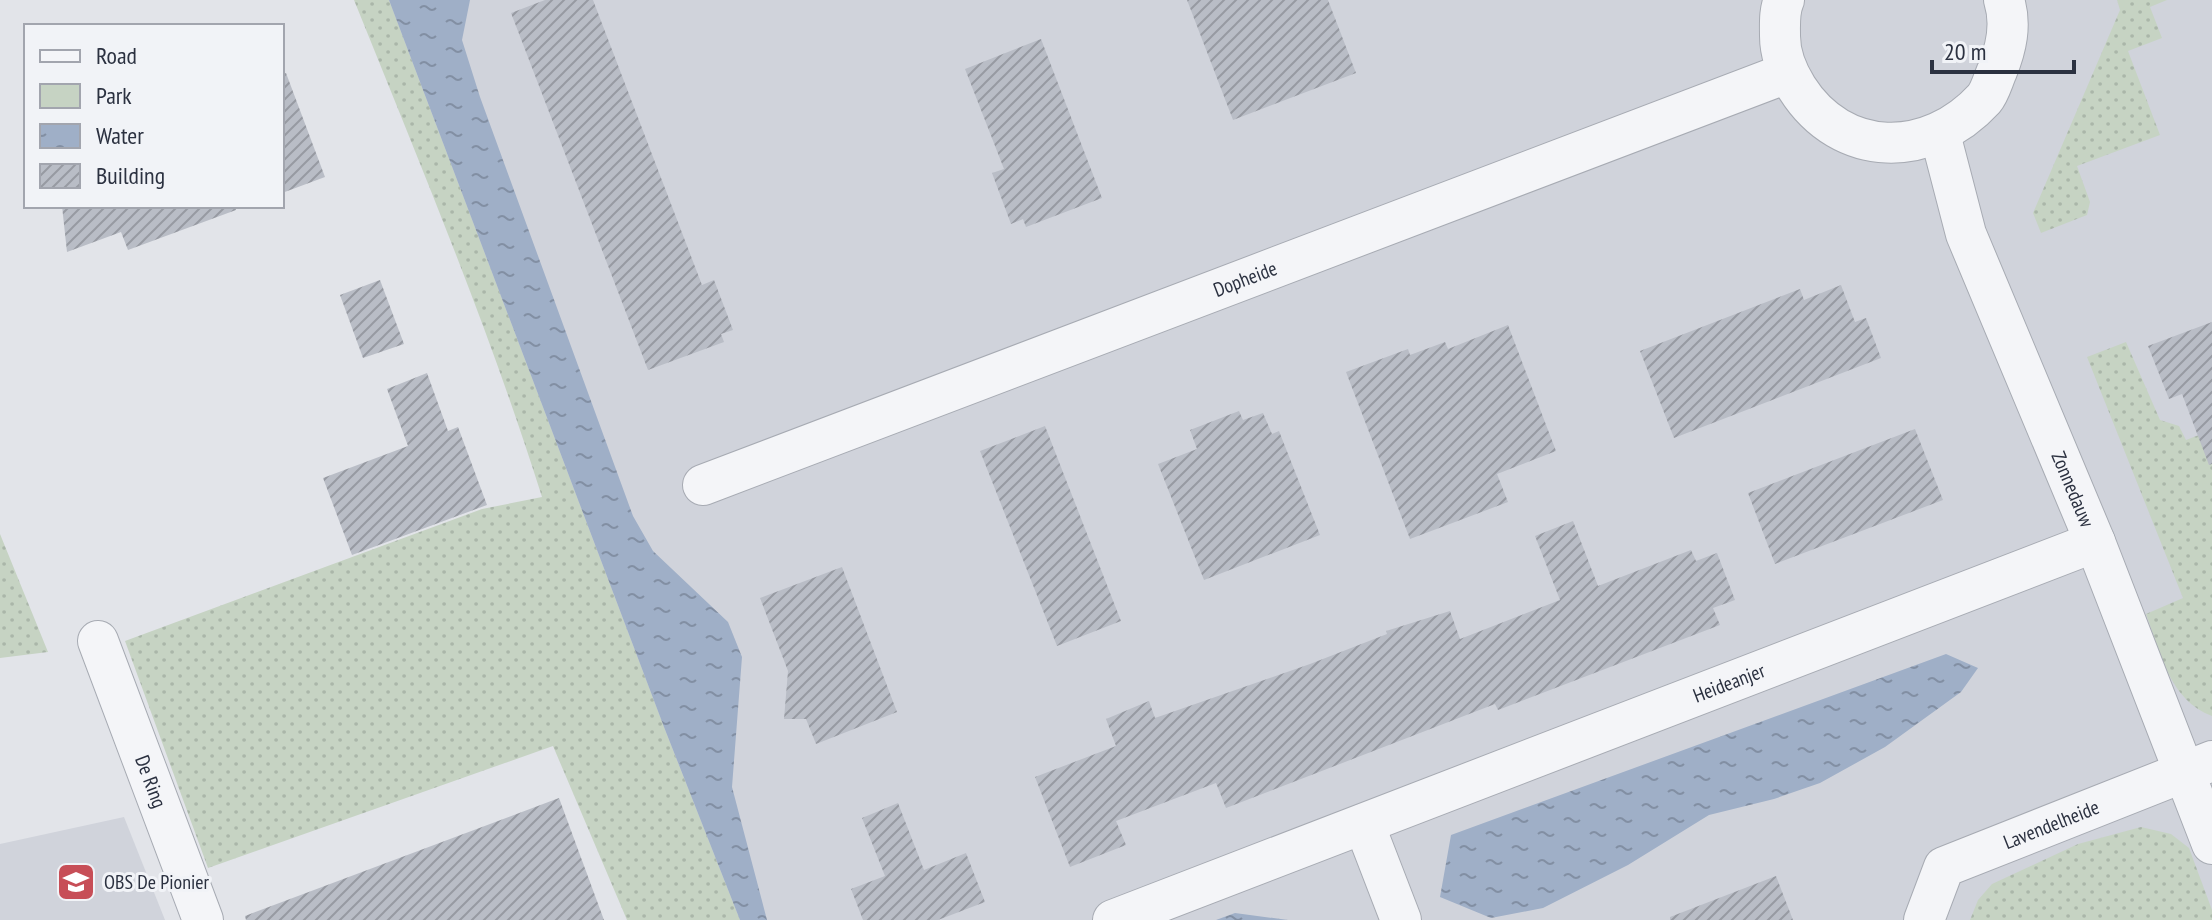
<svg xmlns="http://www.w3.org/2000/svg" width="2212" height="920" viewBox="0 0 2212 920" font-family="'PT Sans Narrow',sans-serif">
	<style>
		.built { fill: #d0d3db }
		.green { fill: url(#green-dots) }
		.water { fill: url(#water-ripples) }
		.building { fill: url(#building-hatch) }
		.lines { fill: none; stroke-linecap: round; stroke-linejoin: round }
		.street-casing { stroke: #a7abb3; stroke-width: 42 }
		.street { stroke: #f4f5f8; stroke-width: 40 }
		.labels { text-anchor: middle; stroke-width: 6; stroke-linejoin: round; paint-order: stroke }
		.street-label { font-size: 20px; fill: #2b3140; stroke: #f1f3f7 }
		.poi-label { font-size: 20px; fill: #2b3140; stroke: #f1f3f7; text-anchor: start }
	</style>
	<defs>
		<pattern id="green-dots" width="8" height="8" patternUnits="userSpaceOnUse" patternTransform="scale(2)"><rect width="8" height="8" fill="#c6d3c3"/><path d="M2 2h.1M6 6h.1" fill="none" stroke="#aab6a9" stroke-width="1.8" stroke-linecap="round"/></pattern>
		<pattern id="water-ripples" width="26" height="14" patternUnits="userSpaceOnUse" patternTransform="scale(2)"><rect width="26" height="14" fill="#9fafc7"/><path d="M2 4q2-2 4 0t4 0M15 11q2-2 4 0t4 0" fill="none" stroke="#828fa3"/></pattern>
		<pattern id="building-hatch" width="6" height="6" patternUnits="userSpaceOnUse" patternTransform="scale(2)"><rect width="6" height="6" fill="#b9bdc6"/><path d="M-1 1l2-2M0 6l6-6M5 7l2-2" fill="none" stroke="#979aa2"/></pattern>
	</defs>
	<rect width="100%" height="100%" fill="#e2e4e9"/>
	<g class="built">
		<path d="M362,0H2212V920H712Z"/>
		<path d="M124,817L165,920H0V844Z"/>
	</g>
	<g class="green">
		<path d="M354,0H389L664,727L740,920H627L553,746L208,868L125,641L482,509L542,497C489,328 420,164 354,0Z"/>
		<path d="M2117,0H2167L2150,7L2162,38L2128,51L2160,135L2077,166L2090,202L2087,215L2041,233L2033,213L2120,10Z"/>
		<path d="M2126,342L2160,420L2179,426L2186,440L2212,430V716C2170,701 2160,652 2146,614L2183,598L2087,357Z"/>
		<path d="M0,534L48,652L0,658Z"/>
		<path d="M2141,827L2171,834L2189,848L2212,910V920H1970L1978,900L1992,884L2078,844Z"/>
	</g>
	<g class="water">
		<path d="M389,0H470L462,40L480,97L633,516L653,551L728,622L742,657L732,787L767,920H740L664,727Z"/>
		<path d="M1946,654L1978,668L1961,692L1885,747L1820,783L1774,799L1709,815L1628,865L1543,908L1491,918L1440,897L1451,835Z"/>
		<path d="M1235,913L1288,920H1216Z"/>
	</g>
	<g class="building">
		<path d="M545,0H593L702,285L714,280L733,330L721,334L724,342L648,370L511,13Z"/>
		<path d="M1187,0H1328L1356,73L1233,120Z"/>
		<path d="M1041,39L1102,198L1026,227L1023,219L1011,224L992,173L1004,169L965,69Z"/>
		<path d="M286,73L325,177L282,193V74Z"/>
		<path d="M62,206H235L236,210L128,250L121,232L67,252Z"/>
		<path d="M380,280L404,344L363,358L340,295Z"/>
		<path d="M1841,285L1855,322L1866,318L1881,358L1674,438L1640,351L1800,289L1804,300Z"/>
		<path d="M2212,322V464L2209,465L2182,394L2169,399L2148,346Z"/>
		<path d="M1508,325L1556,451L1497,474L1508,502L1410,539L1346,372L1408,349L1410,355L1445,342L1448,349Z"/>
		<path d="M427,373L448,431L458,427L487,505L352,555L323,478L408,446L387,389Z"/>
		<path d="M1239,411L1243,420L1263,413L1272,434L1279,431L1320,535L1204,580L1158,464L1197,449L1190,430Z"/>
		<path d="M1045,426L1121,621L1057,646L980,451Z"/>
		<path d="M1915,429L1943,500L1775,564L1748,493Z"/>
		<path d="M1573,521L1598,586L1691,550L1696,561L1717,553L1735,600L1713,608L1720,625L1498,710L1495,704L1226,808L1216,783L1116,821L1126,845L1070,867L1035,777L1116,746L1106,719L1149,701L1155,718L1310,664L1387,634L1386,631L1450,611L1460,639L1560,600L1535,536Z"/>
		<path d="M842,567L897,712L816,744L806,719H784L788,671L760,598Z"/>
		<path d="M559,798L604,920H246L245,916Z"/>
		<path d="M898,803L924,870L966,853L985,902L938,920H863L851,889L885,876L862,818Z"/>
		<path d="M1776,876L1793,920H1670V917Z"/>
	</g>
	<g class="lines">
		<g class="street-casing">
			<g id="street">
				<path d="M1784,0C1779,11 1780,24 1780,36C1780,55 1787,72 1797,88C1842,159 1929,159 1984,99C1990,92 1993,80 1997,71C2006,49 2012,25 2004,0"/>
				<path id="s1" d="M1940,134L1966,234L2095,542L2212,844"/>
				<path id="s2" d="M703,485L1787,73"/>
				<path id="s3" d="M98,641L203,920"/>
				<path d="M1364,824L1401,920"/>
				<path id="s4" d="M1113,920L2095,542"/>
				<path id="s5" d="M1924,920L1944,867L2212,761"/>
			</g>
		</g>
		<use href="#street" class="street"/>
	</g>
	<defs>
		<g id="school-square" transform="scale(2)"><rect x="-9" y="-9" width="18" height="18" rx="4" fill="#c74e57" stroke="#f1f3f7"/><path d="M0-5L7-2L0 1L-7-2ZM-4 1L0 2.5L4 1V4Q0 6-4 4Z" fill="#fff"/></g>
	</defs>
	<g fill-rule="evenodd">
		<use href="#school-square" x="76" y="882"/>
	</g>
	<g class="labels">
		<g class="street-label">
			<text dy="7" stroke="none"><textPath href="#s2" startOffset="580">Dopheide</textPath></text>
			<text dy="7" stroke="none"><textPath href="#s1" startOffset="380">Zonnedauw</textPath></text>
			<text dy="7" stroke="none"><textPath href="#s4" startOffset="660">Heideanjer</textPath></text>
			<text dy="7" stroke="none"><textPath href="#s3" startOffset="150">De Ring</textPath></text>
			<text dy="7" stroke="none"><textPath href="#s5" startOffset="172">Lavendelheide</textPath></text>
		</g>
		<g class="poi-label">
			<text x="104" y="889">OBS De Pionier</text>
		</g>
	</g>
	<rect x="24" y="24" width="260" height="184" fill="#f1f3f7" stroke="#a2a5ae" stroke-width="2"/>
	<rect x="40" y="50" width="40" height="12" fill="#f4f5f8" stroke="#a2a5ae" stroke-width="2"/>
	<text x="96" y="64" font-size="24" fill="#2b3140">Road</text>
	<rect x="40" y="84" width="40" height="24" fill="#c6d3c3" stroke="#a2a5ae" stroke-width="2"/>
	<text x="96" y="104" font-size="24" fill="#2b3140">Park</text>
	<rect x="40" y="124" width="40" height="24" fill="url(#water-ripples)" stroke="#a2a5ae" stroke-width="2"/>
	<text x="96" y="144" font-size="24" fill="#2b3140">Water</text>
	<rect x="40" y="164" width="40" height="24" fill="url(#building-hatch)" stroke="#a2a5ae" stroke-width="2"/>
	<text x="96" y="184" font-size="24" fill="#2b3140">Building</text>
	<path d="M1932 60v12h142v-12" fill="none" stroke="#2b3140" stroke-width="4"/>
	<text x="1944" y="60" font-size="24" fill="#2b3140" stroke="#f1f3f7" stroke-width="6" paint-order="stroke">20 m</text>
</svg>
